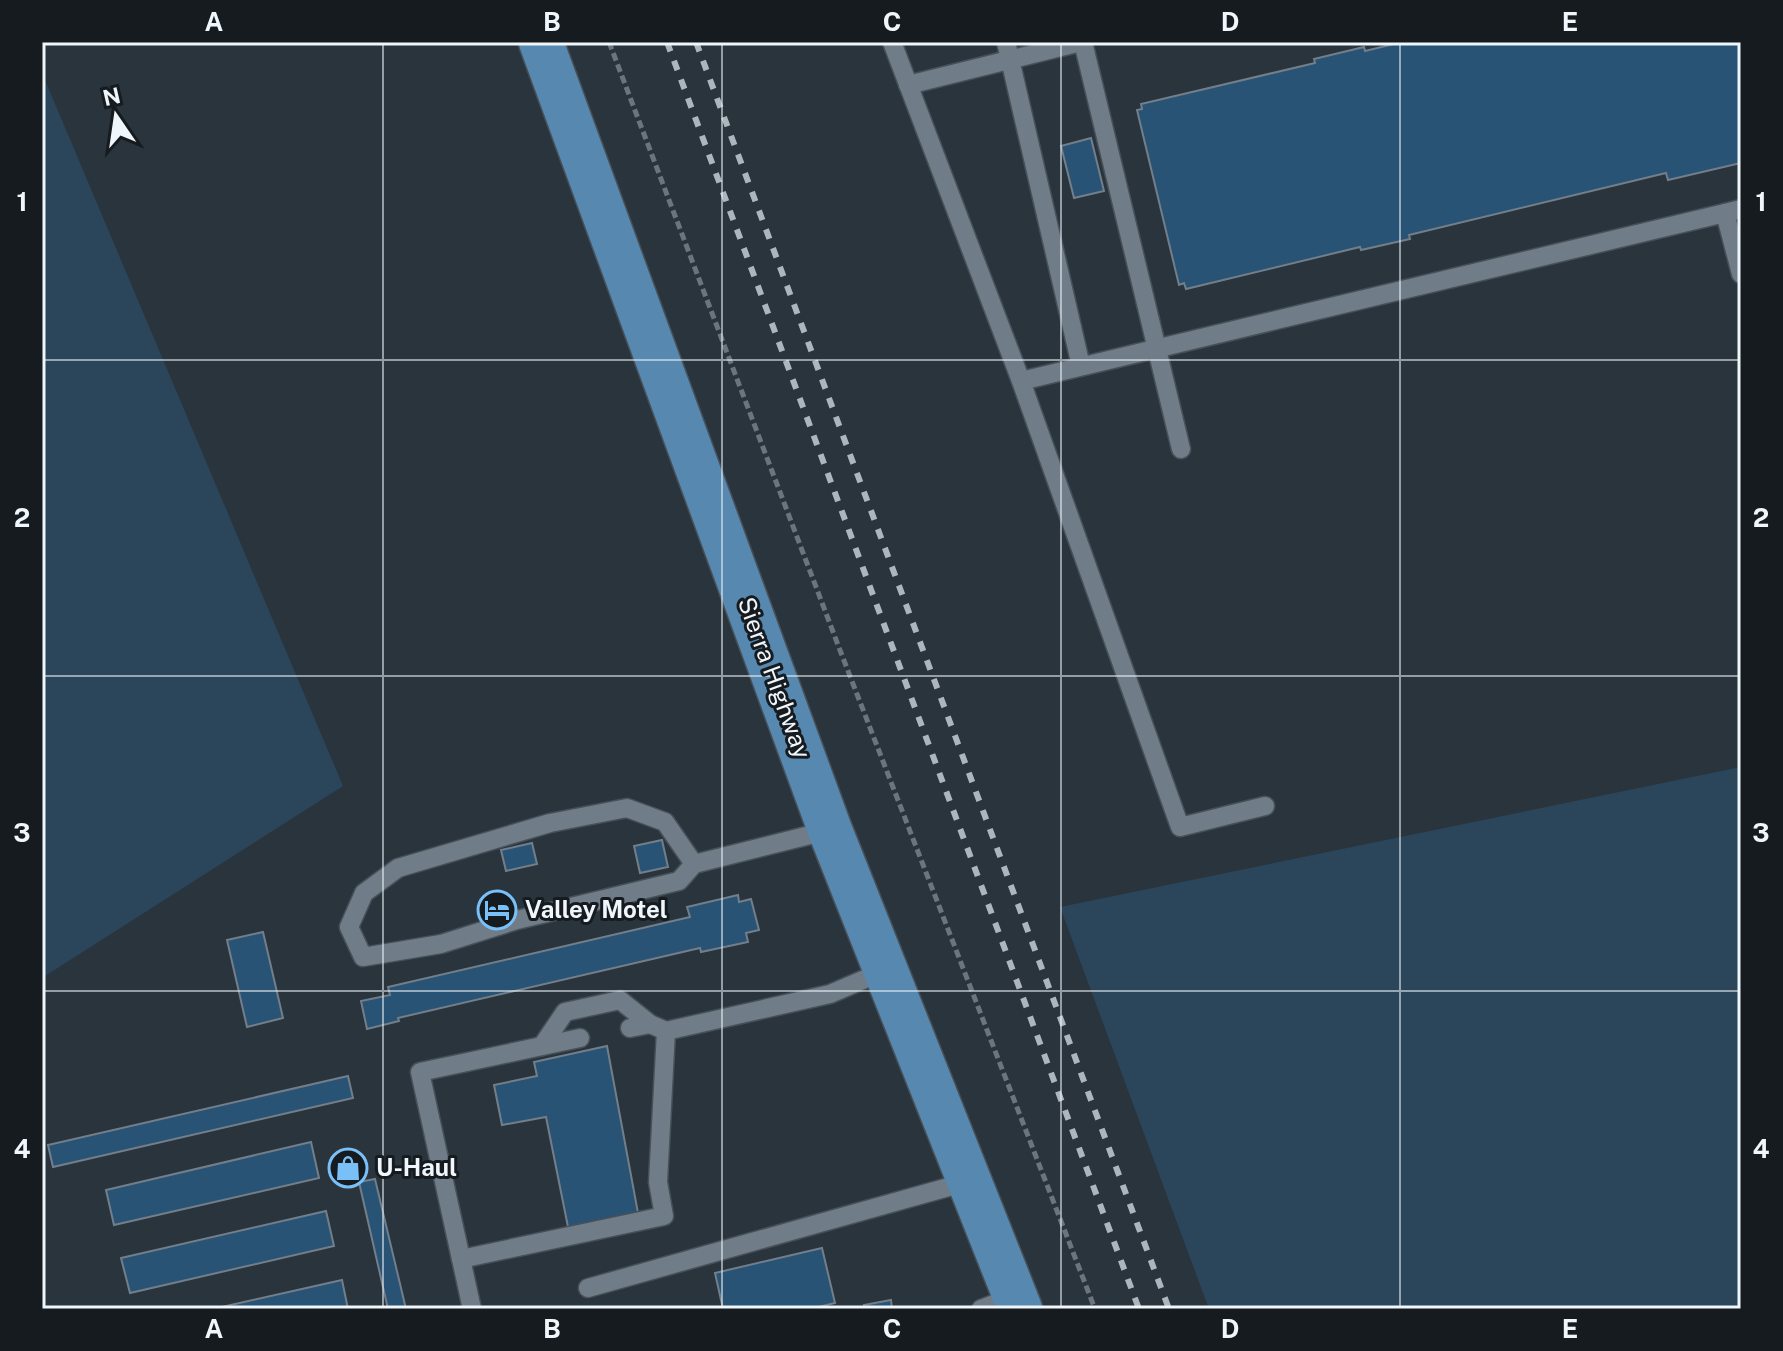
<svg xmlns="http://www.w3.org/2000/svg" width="1783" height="1351" viewBox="0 0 1783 1351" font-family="'Public Sans',sans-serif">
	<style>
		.green { fill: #2b455a }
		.building { fill: #295375; stroke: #727e89; stroke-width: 2 }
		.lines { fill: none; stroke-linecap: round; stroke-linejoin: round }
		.lane-casing { stroke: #475058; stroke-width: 21 }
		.primary-casing { stroke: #475058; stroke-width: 47 }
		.path { stroke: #6c757d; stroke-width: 5; stroke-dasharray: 8 4; stroke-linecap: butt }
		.lane { stroke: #707c87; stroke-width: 18 }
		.primary { stroke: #5688b0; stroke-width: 44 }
		.rail { stroke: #aeb6bd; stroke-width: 6; stroke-dasharray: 10 10; stroke-linecap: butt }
		.grid { fill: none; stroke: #eff6fc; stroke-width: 2; stroke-opacity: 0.55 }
		.labels { text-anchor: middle; stroke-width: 6; stroke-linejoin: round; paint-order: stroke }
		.street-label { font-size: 24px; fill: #eff6fc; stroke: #161b1f }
		.poi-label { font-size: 24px; font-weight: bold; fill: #eff6fc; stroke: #161b1f; text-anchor: start }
		.neatline { fill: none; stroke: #eff6fc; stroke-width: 3 }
		.grid-label { font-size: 26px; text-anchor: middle; font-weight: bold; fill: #eff6fc }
	</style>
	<rect width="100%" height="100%" fill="#2a343d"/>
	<g class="green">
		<path d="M42,73L343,786L42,978Z"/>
		<path d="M1741,767V1309H1209L1060,907Z"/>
	</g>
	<g class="building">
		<path d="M1402,42H1741V163L1668,180L1666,173L1409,235L1410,239L1361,250L1360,247L1186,289L1184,283L1179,285L1137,110L1142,109L1141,104L1315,63L1314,59L1364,47L1365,51Z"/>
		<path d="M1091,138L1104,191L1074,198L1061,146Z"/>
		<path d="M662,840L668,867L640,873L634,846Z"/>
		<path d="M532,843L537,864L506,871L501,850Z"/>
		<path d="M738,895L739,902L751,899L759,930L746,933L748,942L701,952L700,948L398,1018L399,1021L367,1029L361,1001L390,995L388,987L690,917L687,907Z"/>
		<path d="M263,932L283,1018L247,1027L227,940Z"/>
		<path d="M607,1046L638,1213L568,1227L546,1117L502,1125L494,1085L537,1076L534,1062Z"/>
		<path d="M348,1076L353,1098L53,1167L48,1145Z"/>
		<path d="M311,1142L319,1178L114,1225L106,1190Z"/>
		<path d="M375,1179L406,1309H388L359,1182Z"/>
		<path d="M326,1211L334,1246L130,1293L121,1258Z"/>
		<path d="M822,1248L835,1303L810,1309H723L715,1273Z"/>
		<path d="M342,1280L348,1309H213Z"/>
		<path d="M891,1300L892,1309H865L864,1305Z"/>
	</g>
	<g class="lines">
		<g class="lane-casing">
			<g id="lane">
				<path d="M892,42L1021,381L1725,213"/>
				<path d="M1006,42L1081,366"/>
				<path d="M1083,42L1181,449"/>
				<path d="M908,85L1081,42"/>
				<path d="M1741,209L1725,213L1741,274"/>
				<path d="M1021,381L1180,827L1265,806"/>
				<path d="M694,864L665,822L627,808L550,823L398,868L364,893L349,927L363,957L441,944L517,920L679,881L694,864L830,830"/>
				<path d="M630,1028L650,1024L666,1031L830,994L886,970"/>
				<path d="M542,1046L565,1012L620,1000L650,1024"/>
				<path d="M461,1259L664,1216L658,1182L666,1031"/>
				<path d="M588,1288L970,1181"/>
				<path d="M472,1309L420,1072L580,1038"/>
				<path d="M981,1309L1015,1296"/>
			</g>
		</g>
		<g class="primary-casing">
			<path id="primary" d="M541,42L830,830L1020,1309"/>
		</g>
		<path class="path" d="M609,42L843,658L1095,1309"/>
		<use href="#lane" class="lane"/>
		<use href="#primary" class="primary"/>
		<g class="rail">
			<path d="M667,42L1139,1309"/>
			<path d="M696,42L1169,1309"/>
		</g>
	</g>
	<path class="grid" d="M383,42V1309M722,42V1309M1061,42V1309M1400,42V1309M42,360H1741M42,676H1741M42,991H1741"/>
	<defs>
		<g id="hotel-ring" transform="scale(2)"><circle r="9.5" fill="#161b1f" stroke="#79bff8" stroke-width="1.5"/><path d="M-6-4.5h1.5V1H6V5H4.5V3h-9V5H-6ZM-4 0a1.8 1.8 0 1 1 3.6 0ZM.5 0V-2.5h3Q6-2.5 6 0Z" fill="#79bff8"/></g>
		<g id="shop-ring" transform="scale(2)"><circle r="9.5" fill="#161b1f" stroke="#79bff8" stroke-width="1.5"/><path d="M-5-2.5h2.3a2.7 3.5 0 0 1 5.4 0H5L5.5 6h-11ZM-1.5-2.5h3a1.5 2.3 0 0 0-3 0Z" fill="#79bff8"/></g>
	</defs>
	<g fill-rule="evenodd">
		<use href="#hotel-ring" x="497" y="910"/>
		<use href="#shop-ring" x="348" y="1168"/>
	</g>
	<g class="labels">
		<g class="street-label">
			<text transform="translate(774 678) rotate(70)" y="8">Sierra Highway</text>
		</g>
		<g class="poi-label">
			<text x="525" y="918">Valley Motel</text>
			<text x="376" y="1176">U-Haul</text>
		</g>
	</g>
	<rect width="1783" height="1351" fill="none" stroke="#161b1f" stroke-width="88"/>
	<g transform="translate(116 116) rotate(347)" stroke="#161b1f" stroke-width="6" paint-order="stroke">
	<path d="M0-6L14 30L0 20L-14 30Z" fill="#eff6fc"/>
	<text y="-12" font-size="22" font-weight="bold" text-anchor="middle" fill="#eff6fc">N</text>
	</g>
	<rect x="44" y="44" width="1695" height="1263" class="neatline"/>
	<g class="grid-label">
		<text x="214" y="31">A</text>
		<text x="552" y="31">B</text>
		<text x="892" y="31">C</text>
		<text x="1230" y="31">D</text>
		<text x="1570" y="31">E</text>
		<text x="22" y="211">1</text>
		<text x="1761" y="211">1</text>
		<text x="22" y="527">2</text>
		<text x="1761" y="527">2</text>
		<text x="22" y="842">3</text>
		<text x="1761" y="842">3</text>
		<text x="22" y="1158">4</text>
		<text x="1761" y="1158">4</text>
		<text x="214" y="1338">A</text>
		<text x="552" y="1338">B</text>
		<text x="892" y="1338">C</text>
		<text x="1230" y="1338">D</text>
		<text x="1570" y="1338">E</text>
	</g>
</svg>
